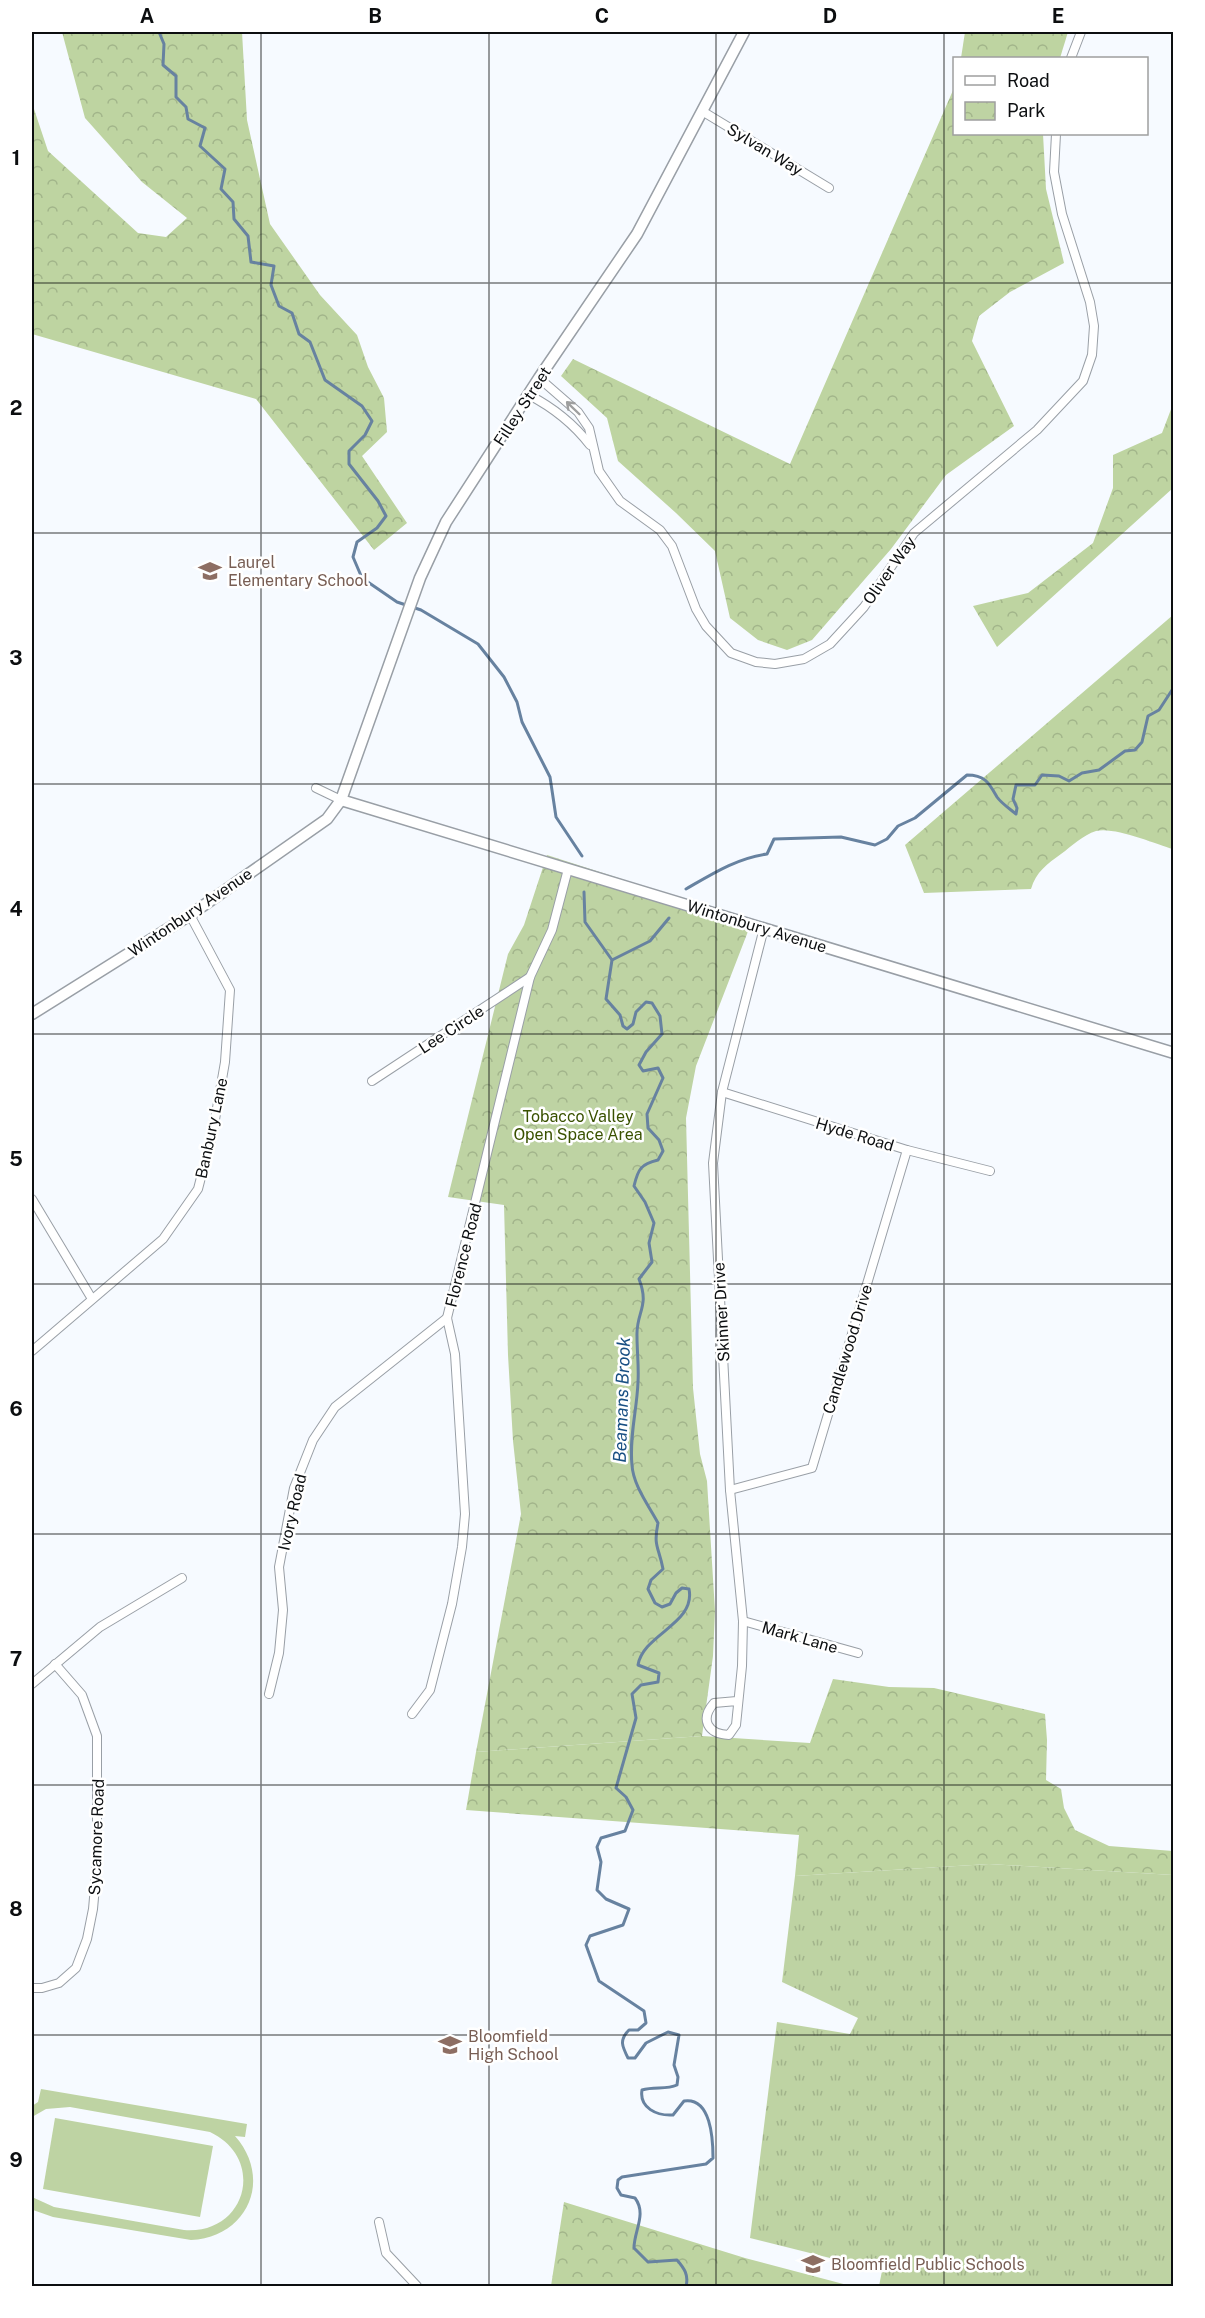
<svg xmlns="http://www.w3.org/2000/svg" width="1205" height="2318" viewBox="0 0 1205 2318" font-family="'Public Sans',sans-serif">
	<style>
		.grass { fill: url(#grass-tufts) }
		.forest { fill: url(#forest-crowns) }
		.park { fill: url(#park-crowns) }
		.pitch { fill: #bed3a3 }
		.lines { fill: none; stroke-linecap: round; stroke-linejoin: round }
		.stream { stroke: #6782a0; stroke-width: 3 }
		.minor-casing { stroke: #999fa6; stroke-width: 10 }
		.tertiary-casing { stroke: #999fa6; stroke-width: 13 }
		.minor { stroke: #fff; stroke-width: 8 }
		.tertiary { stroke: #fff; stroke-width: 10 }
		.oneway { stroke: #9e9f9f }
		.grid { fill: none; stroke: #0c0e10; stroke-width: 1.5; stroke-opacity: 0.55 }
		.labels { text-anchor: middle; stroke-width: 5; stroke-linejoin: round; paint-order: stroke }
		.street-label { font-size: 16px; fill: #0c0e10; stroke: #fff }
		.education-label { font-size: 16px; fill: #785e54; stroke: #fff; text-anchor: start }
		.park-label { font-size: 16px; fill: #395100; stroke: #fff }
		.water-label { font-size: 18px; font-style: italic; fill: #184f83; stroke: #fff }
		.neatline { fill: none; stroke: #0c0e10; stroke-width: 2 }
		.grid-label { font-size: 20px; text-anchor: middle; font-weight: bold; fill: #0c0e10 }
	</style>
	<defs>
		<pattern id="grass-tufts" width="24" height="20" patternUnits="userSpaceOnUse" patternTransform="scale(1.5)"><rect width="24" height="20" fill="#bed3a3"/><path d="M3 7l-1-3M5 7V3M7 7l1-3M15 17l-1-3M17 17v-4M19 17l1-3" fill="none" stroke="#a2b48b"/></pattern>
		<pattern id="forest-crowns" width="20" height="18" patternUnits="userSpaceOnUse" patternTransform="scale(1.5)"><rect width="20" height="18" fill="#bed4a1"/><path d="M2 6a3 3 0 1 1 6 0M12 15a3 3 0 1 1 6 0" fill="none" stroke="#a2b58a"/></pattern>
		<pattern id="park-crowns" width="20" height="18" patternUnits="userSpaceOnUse" patternTransform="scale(1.5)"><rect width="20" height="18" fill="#bed3a3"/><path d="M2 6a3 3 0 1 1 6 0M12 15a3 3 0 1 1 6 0" fill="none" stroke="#a2b48b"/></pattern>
	</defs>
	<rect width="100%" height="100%" fill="#f6faff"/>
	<path class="grass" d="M989,1864L1173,1875V2286H879L882,2271L750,2238L777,2022L850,2034L858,2018L782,1982L795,1876Z"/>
	<g class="forest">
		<path d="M62,32H242L247,120L270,224L320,295L357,335L368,367L384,398L387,432L362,456L407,523L374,550L256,399L32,334V103L48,151L138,233L166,237L187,218L142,182L85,118Z"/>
		<path d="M965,32H1068L1060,58H961Z"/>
		<path d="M954,88V134H1043L1046,189L1064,263L1010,292L979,316L972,341L1014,426L946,475L891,549L812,640L787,650L758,640L730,618L715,551L676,513L618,461L607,418L561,376L573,359L790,464Z"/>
		<path d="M1173,404V488L997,647L973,606L1028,593L1093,543L1113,488V455L1162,433Z"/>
		<path d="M1173,615V849C1156,844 1113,826 1096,831C1083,835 1072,846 1061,854C1047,864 1036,872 1031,889L924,893L905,845Z"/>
		<path d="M833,1679L889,1687L934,1688L1045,1714L1047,1740L1046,1780L1061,1789L1064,1808L1075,1830L1109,1846L1173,1851V1875L989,1864L795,1876L799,1835L466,1810L476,1752L702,1736L810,1743Z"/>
		<path d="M564,2202L745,2258L851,2286H551Z"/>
	</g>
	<path class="park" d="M547,855L752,921L696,1066L686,1118L693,1388L700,1454L707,1481L715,1611L713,1656L702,1736L476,1752L521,1514L513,1441L508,1355L504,1205L448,1197L508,954L524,925Z"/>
	<g class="pitch">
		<path d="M41,2089L247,2124L245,2137L235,2136C273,2179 248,2237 191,2240L53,2217L33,2210L32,2197L54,2207L184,2230C246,2235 267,2159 210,2132L70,2107L46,2109L32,2117V2106L38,2102Z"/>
		<path d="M55,2118L213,2146L200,2217L43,2189Z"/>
	</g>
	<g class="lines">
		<g class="stream">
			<path d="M159,32L164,44L163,65L176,76V97L186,107L188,119L205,128L200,146L225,169L221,189L233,202L234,219L248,236L251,262L274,266L271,285L279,306L292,313L299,334L310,342L325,380L362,406L372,421L365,435L349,451V464L378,501L386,516L377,528L357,542L353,557L362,578L397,602L421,610L478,644L504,677L517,702L522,722L550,777L556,817L582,856"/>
			<path d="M686,889C712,874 737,858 767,854L774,839L841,837L875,845L887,839L898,826L915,818L967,775C985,775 989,783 997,797C1001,803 1010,809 1016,814L1017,808L1013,799L1016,785H1035L1042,775L1059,776L1069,781L1082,773L1099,770L1125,751L1135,750L1142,742L1148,716L1159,710L1174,687"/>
			<path d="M584,892L585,922L612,960L606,999L620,1015L623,1026L627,1029L633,1024L636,1012L646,1002L652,1003L660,1016L662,1034L646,1052L639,1065L643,1071L658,1068L663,1078L647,1114L648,1128L659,1140L663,1151L658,1160C641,1164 638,1169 634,1186L645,1202L654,1223L649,1243L652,1262L639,1279C650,1307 636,1312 637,1336C637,1352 639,1367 638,1382C637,1410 629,1437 632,1465C633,1485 649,1506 658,1523C653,1547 659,1547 663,1569L651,1580L648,1589L655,1603L662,1607L670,1604L676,1593L682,1588L689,1589C696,1624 643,1634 638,1665L659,1673L658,1682L641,1685L632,1694L636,1718L616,1788L626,1797L633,1810L625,1831L601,1838L597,1847L601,1862L597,1890L606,1899L629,1909L623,1925L590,1936L586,1945L599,1981L644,2011L646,2023L638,2030H629C619,2040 622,2046 628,2058H635L646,2043L668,2032L679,2035L674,2065L678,2077L677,2085C666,2090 654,2086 642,2090C639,2108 657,2116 673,2115L684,2101C711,2097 713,2139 713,2158L706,2164L622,2177L618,2180L617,2188L621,2195L635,2198C647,2214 634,2231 634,2248L648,2262L677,2260C684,2268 689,2275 686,2286"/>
			<path d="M612,960L650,941L669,918"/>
		</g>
		<g class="minor-casing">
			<g id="minor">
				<path d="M1071,58L1081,32"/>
				<path d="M702,111L829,188"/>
				<path d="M539,378L578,412L589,428L599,471L620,501L660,530L672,546L696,609L706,626L731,653L756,662L775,664L804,659L830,644L864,607L914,533L1037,430L1083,381L1092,355L1094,326L1090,302L1062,214L1054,172L1056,134"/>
				<path d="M529,395C554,408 573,423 590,445"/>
				<path d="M316,788L341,800"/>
				<path d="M372,1081L530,977"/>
				<path d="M722,1092L907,1150L990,1171"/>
				<path d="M32,1199L92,1299"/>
				<path d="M32,1351L163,1239L198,1189L213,1131L225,1062L230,990L190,915"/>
				<path d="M730,1490L812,1468L907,1150"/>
				<path d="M743,1621L858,1653"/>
				<path d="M32,1684L100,1627L182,1578"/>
				<path d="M269,1694L279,1653L283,1610L279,1567L294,1488L313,1440L335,1407L447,1318"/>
				<path d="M737,1701L714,1703C700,1719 707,1734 729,1735L736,1725L742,1666L743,1621L730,1490L713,1163L722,1092L764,928"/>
				<path d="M412,1714L430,1690L452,1604L462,1547L465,1514L455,1354L447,1318L530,977L552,930L568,869"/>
				<path d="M32,1988H42L59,1983L76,1968L87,1939L93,1909L97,1864V1736L82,1695L55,1664"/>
				<path d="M379,2222L386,2253L417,2286"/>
			</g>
		</g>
		<g class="tertiary-casing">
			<g id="tertiary">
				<path d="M341,800L1174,1053"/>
				<path d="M32,1014L190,915L327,819L341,800L420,578L446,522L539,378L637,234L744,32"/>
			</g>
		</g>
		<use href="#minor" class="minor"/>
		<use href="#tertiary" class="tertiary"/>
	</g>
	<defs><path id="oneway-shaft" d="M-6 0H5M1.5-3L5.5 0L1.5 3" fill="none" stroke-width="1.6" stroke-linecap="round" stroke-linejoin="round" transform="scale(1.5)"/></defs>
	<use class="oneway" href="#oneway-shaft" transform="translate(573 408) rotate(-136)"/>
	<path class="grid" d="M261,32V2286M489,32V2286M716,32V2286M944,32V2286M32,283H1174M32,533H1174M32,784H1174M32,1034H1174M32,1284H1174M32,1534H1174M32,1785H1174M32,2035H1174"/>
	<defs>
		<g id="school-bare" transform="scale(1.8)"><path d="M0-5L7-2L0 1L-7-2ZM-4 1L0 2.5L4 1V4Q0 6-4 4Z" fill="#8d6e63" stroke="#fff" stroke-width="2.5" paint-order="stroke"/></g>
	</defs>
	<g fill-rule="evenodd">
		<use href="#school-bare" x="210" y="571"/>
		<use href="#school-bare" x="450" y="2045"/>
		<use href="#school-bare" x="813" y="2264"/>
	</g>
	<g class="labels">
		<g class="street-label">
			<text transform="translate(765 149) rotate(31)" y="6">Sylvan Way</text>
			<text transform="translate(522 406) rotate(-57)" y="6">Filley Street</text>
			<text transform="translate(889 570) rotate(-55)" y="6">Oliver Way</text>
			<text transform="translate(190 912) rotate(-34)" y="6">Wintonbury Avenue</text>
			<text transform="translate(757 926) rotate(17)" y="6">Wintonbury Avenue</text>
			<text transform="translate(451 1029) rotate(-33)" y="6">Lee Circle</text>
			<text transform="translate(211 1128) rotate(-78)" y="6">Banbury Lane</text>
			<text transform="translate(855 1134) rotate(17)" y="6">Hyde Road</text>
			<text transform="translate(463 1255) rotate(-76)" y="6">Florence Road</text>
			<text transform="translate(721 1312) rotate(-93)" y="6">Skinner Drive</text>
			<text transform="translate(847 1349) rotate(-73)" y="6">Candlewood Drive</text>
			<text transform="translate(292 1512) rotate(-77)" y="6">Ivory Road</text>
			<text transform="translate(800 1637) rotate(16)" y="6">Mark Lane</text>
			<text transform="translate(96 1837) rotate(-88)" y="6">Sycamore Road</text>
		</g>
		<g class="education-label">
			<text x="228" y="568">Laurel<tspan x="228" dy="18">Elementary School</tspan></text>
			<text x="468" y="2042">Bloomfield<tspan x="468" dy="18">High School</tspan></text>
			<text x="831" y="2270">Bloomfield Public Schools</text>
		</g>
		<g class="park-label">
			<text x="578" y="1122">Tobacco Valley<tspan x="578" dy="18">Open Space Area</tspan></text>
		</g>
		<g class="water-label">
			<text transform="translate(622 1400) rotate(-88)" y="6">Beamans Brook</text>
		</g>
	</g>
	<rect width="1205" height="2318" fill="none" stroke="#ffffff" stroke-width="66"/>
	<rect x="953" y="57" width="195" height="78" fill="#ffffff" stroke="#9e9f9f" stroke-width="1.5"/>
	<rect x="965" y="76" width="30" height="9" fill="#ffffff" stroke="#9e9f9f" stroke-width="1.5"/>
	<text x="1007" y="87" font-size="18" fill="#0c0e10">Road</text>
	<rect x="965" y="102" width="30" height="18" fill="url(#park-crowns)" stroke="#9e9f9f" stroke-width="1.5"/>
	<text x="1007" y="117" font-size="18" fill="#0c0e10">Park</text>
	<rect x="33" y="33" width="1139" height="2252" class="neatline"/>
	<g class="grid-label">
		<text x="147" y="23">A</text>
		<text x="375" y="23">B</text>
		<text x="602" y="23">C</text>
		<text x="830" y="23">D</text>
		<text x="1058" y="23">E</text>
		<text x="16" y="165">1</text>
		<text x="16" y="415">2</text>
		<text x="16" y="665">3</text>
		<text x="16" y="916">4</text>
		<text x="16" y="1166">5</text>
		<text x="16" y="1416">6</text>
		<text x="16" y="1666">7</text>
		<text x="16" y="1916">8</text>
		<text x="16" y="2167">9</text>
	</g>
</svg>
